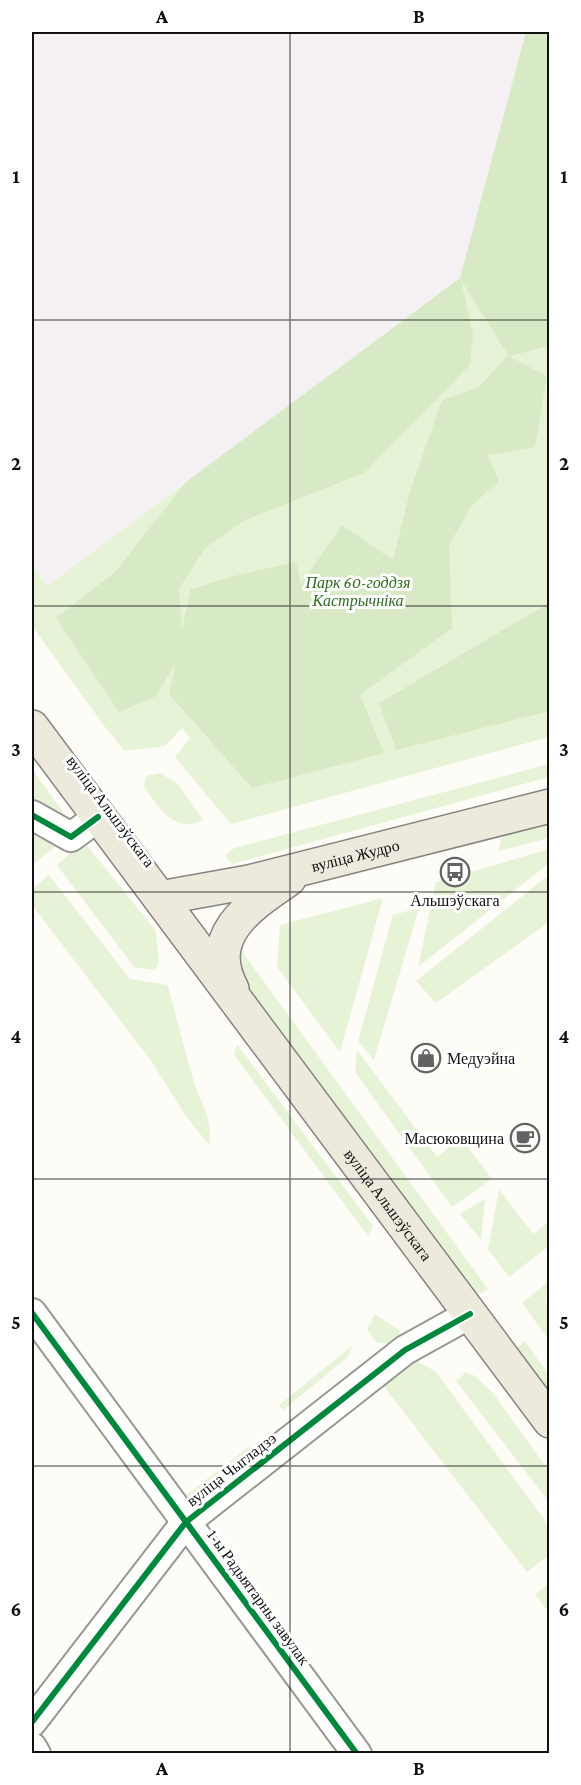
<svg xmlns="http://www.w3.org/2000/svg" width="581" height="1785" viewBox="0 0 581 1785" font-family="'Crimson Pro',serif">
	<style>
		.industrial { fill: #f5f0f3 }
		.green { fill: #e7f3d7 }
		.forest { fill: #d8eac5; fill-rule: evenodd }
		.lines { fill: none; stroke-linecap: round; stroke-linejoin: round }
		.minor-casing { stroke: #979795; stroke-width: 32 }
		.major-casing { stroke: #858482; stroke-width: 36 }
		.minor { stroke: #fffffe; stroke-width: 28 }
		.major { stroke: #ede9dc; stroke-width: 33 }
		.cycleway-casing { stroke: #fff; stroke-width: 10 }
		.cycleway { stroke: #00873e; stroke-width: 6 }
		.grid { fill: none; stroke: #111; stroke-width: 1.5; stroke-opacity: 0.55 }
		.labels { text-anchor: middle; stroke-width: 6; stroke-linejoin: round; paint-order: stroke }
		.park-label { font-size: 16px; font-style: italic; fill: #2f6b1f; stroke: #fff }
		.street-label { font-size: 16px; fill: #111; stroke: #fff }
		.poi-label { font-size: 16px; fill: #111; stroke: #fff }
		.neatline { fill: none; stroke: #111; stroke-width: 2 }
		.grid-label { font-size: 20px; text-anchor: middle; font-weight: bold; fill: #111 }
	</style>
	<rect width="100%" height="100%" fill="#fdfcf7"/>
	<path class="industrial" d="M32,32H526L460,278L47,586L32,565Z"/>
	<g class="green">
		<path d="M526,32H549V737L231,824L175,757L190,738L182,728L165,746L125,751L105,727L32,626V565L47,586L460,278Z"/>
		<path d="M549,764V777L232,864L225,856L234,848Z"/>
		<path d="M32,769L65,815L58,819L32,803Z"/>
		<path d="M160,773L178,784L203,820C173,834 160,808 144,787L146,776Z"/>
		<path d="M549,821V838L499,851L501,839L518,829Z"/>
		<path d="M32,825L62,841L32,865Z"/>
		<path d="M85,843L156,931L159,963L154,970L134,967L57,865L76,848Z"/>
		<path d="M549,849V863L418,967L436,882Z"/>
		<path d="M49,875L130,979L168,985C176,1016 184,1048 193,1079C201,1106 213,1115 209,1145L185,1115L152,1062L32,905V889Z"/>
		<path d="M549,875V922L436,1003L416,981Z"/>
		<path d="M383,898L340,1052L277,967L280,925Z"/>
		<path d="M419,908L374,1060L358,1041L393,915Z"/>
		<path d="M235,942L488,1289L482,1293L472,1292L231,968Z"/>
		<path d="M237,1044L373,1226L368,1236L234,1055Z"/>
		<path d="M357,1050L437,1157L461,1138L492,1179L452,1207L355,1072Z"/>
		<path d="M499,1189L533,1234L549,1222V1246L509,1277L488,1249Z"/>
		<path d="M485,1199L481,1240L460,1214Z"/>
		<path d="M549,1281L546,1299L549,1312V1340L522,1303Z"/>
		<path d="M375,1314L400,1331L398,1338L389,1344L376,1342L367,1329Z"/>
		<path d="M525,1341L549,1375V1403L513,1351Z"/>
		<path d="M352,1346L348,1357L283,1410L279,1405Z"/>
		<path d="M414,1359L436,1372L549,1526V1555L527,1572L382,1384Z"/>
		<path d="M466,1372L475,1376L493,1393L549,1471V1502L456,1381Z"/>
		<path d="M250,1446L253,1450L191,1498L185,1496Z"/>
		<path d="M549,1584V1613L535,1594Z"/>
	</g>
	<g class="forest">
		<path d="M526,32H549V346L509,356L547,376L535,447L487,455L499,481L470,507L449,546L452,628L360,695L384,753L252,788L169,694L176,663L156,696L119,712L56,618L115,572L186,482L460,278ZM461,280L508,355L478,388L442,400L410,491L393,560L342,525L301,584L296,562L242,574L191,589L182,629L179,589L205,548L245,520L364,473L470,365L473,334Z"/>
		<path d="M549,603V711L396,750L379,703Z"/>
	</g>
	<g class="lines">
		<g class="minor-casing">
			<g id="minor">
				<path d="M32,815L71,837L98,817"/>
				<path d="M32,1313L357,1754"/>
				<path d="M32,1722L186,1522L405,1350L470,1314"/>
				<path d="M32,1747L36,1754"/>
			</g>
		</g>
		<g class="major-casing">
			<g id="major">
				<path id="s1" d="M32,727L550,1421"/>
				<path id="s2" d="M160,898L249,882L550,806"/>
				<path d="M232,989C203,935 251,905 289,879"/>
			</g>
		</g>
		<use href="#minor" class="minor"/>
		<use href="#major" class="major"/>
		<g class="cycleway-casing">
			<g id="cycleway">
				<path d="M32,815L71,837L98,817"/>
				<path d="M32,1313L357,1754"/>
				<path d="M32,1722L186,1522L405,1350L470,1314"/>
			</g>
		</g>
		<use href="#cycleway" class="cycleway"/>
	</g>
	<path class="grid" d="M290,32V1754M32,320H550M32,606H550M32,892H550M32,1179H550M32,1466H550"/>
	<defs>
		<g id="bus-ring" transform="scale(1.5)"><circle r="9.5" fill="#fff" stroke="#646362" stroke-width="1.5"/><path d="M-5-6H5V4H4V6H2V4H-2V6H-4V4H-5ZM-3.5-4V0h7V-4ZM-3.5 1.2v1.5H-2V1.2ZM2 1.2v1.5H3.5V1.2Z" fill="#646362"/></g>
		<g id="shop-ring" transform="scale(1.5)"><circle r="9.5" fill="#fff" stroke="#646362" stroke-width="1.5"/><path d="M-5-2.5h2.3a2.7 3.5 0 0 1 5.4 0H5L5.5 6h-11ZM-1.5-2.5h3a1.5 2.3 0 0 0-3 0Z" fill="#646362"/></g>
		<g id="cafe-ring" transform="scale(1.5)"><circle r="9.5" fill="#fff" stroke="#646362" stroke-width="1.5"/><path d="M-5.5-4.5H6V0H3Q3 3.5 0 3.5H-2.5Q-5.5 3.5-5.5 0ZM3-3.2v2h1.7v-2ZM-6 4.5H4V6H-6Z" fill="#646362"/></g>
	</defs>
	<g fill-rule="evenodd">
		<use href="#bus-ring" x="455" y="872"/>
		<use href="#shop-ring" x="426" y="1058"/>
		<use href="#cafe-ring" x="525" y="1138"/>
	</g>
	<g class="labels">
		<g class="park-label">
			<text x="358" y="588">Парк 60-годдзя<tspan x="358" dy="18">Кастрычніка</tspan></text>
		</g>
		<g class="street-label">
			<text transform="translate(111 811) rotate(53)" y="6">вуліца Альшэўскага</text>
			<text dy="6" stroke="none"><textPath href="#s2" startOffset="200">вуліца Жудро</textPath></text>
			<text dy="6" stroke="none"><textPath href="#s1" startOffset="596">вуліца Альшэўскага</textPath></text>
			<text transform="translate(231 1469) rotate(-38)" y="6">вуліца Чыгладзэ</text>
			<text transform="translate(259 1597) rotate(54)" y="6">1-ы Радыятарны завулак</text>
		</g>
		<g class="poi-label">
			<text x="455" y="906">Альшэўскага</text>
			<text x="447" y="1064" text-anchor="start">Медуэйна</text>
			<text x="504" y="1144" text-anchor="end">Масюковщина</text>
		</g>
	</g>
	<rect width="581" height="1785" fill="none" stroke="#ffffff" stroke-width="66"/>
	<rect x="33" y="33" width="515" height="1719" class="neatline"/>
	<g class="grid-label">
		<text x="162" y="23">A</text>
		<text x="419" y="23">B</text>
		<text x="16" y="183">1</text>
		<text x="564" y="183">1</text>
		<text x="16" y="470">2</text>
		<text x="564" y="470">2</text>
		<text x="16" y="756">3</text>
		<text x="564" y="756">3</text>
		<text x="16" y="1043">4</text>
		<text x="564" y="1043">4</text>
		<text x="16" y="1329">5</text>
		<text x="564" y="1329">5</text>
		<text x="16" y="1616">6</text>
		<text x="564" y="1616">6</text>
		<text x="162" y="1775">A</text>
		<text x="419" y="1775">B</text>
	</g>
</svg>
